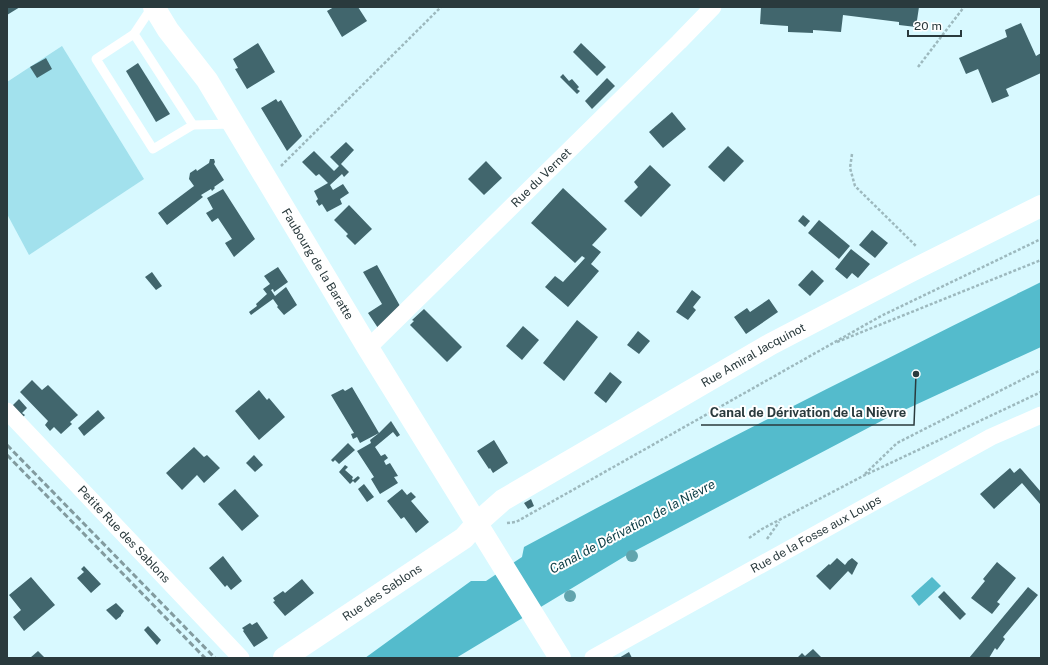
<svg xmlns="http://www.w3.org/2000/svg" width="1048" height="665" viewBox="0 0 1048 665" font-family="'Public Sans',sans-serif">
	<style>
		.green { fill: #a2e1ed }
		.water { fill: #54bbcc }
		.building { fill: #41666d }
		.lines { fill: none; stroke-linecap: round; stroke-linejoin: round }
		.path { stroke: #9db9be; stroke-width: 2.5; stroke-dasharray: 3 2; stroke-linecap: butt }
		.service { stroke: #fff; stroke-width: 9 }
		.minor { stroke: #fff; stroke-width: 17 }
		.tertiary { stroke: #fff; stroke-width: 22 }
		.secondary { stroke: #fff; stroke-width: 22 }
		.primary { stroke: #fff; stroke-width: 22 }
		.rail { stroke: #829b9f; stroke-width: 3; stroke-dasharray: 6 3; stroke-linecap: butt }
		.tree { fill: #61a4ad }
		.labels { text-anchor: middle; stroke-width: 4; stroke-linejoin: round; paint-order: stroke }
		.street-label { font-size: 12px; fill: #2a3a3d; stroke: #fff }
		.water-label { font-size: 13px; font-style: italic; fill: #093a42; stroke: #fff }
		.leader { fill: none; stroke: #2a3a3d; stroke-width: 1.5 }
		.callout-dot { fill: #2a3a3d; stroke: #fff; stroke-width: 1.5 }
		.callout-label { font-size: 13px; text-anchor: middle; font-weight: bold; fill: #2a3a3d; stroke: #fff; stroke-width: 4; stroke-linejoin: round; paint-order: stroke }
	</style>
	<rect width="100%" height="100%" fill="#d8f9ff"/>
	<path class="green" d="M62,46L144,179L29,255L7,214V82Z"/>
	<g class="water">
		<path d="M1041,282V347L887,418L627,555L456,658H365L471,581H486L522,557L524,547C694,455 867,368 1041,282Z"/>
		<path d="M932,577L941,586L919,606L911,596Z"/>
	</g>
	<g class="building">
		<path d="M7,7H20L7,15Z"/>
		<path d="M334,7H358L367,21L342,37L327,11Z"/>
		<path d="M761,7H919L916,27L899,25V22L843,15L841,32L813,30V33L788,32V26L760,24Z"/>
		<path d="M1021,23L1036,56L1041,53V73L1006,89L1009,96L992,103L978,69L966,74L959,58L1007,37L1005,30Z"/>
		<path d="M258,43L275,72L247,89L235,69L238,68L233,59Z"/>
		<path d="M581,43L606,67L597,76L573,52Z"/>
		<path d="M46,58L52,69L37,78L30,67Z"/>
		<path d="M138,63L170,114L156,122L126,71Z"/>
		<path d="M563,74L569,81L572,79L579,87L577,89L580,91L577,94L560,77Z"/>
		<path d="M607,78L615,86L592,109L585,101Z"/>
		<path d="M276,99L278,102L281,100L302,136L287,151L261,108Z"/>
		<path d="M672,112L686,129L663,148L649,132Z"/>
		<path d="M346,142L354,150L341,164L349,172L344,177L342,174L330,185L333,190L343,184L349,193L340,199L342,204L327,212L322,204L319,206L316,201L318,199L314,191L328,183L319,174L316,176L302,162L314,151L334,171L339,166L330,157Z"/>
		<path d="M728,146L744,161L724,182L708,167Z"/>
		<path d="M210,159H214L215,162L214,164L224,180L214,187L215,188L212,191L211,189L201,195L203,197L167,225L158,213L194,186L189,179L190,173L196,169L197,171L209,163Z"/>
		<path d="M486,161L502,178L484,195L468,179Z"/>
		<path d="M650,165L671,185L641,217L624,201L638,187L634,182Z"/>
		<path d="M563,188L607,229L592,245L601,252L591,264L599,271L568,307L545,287L555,276L563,282L585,258L582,256L575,263L531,223Z"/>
		<path d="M223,189L255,239L234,257L225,243L232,239L218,218L212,222L206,213L213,209L207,198Z"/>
		<path d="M349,205L372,229L355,245L346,236L348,234L334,220Z"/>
		<path d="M803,215L810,221L805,227L798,221Z"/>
		<path d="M819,220L850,246L839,259L808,233Z"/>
		<path d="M872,230L888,243L875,258L859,245Z"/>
		<path d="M851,249L870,264L858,278L852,273L847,279L835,269Z"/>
		<path d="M377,265L400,306L378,328L368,313L382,304L363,272Z"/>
		<path d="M278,267L288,282L274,292L273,289L271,290L275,296L286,287L297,305L284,315L277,307L278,306L273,299L251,315L249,312L257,306L256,304L267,294L263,289L270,284L264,276Z"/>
		<path d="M812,270L824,281L810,296L798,285Z"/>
		<path d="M152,272L162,286L156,290L145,277Z"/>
		<path d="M692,290L701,297L693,307L696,310L688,320L676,312Z"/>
		<path d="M769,299L778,312L746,334L734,317L747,308L750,312Z"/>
		<path d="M424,309L462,347L447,362L410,325L414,321L412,320Z"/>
		<path d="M577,320L598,337L564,381L543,363Z"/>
		<path d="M523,326L539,340L522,360L506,346Z"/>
		<path d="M638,331L650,341L639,354L627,345Z"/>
		<path d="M610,372L622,382L606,403L594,393Z"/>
		<path d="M32,380L42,390L48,385L78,415L70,422L72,424L61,434L54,427L50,431L45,425L48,421L20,392Z"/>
		<path d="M352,387L379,433L391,421L400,435L397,437L393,432L375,447L381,456L385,454L388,458L384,461L386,465L390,463L398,476L394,477L398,483L380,494L371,479L374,477L357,451L371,443L370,440L379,433L360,443L357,437L353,439L351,434L354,433L331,395L343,389L345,391Z"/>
		<path d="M259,390L267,400L269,398L285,417L259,440L235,411Z"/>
		<path d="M19,399L27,408L22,413L25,415L22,418L11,407Z"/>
		<path d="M98,410L105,418L84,436L78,428Z"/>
		<path d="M494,440L508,463L493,473L490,468L489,469L477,451Z"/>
		<path d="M348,443L355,450L339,464L335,460L333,462L331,460Z"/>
		<path d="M194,447L204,457L207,455L220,468L204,483L197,475L182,490L166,473Z"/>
		<path d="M254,455L263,465L255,472L246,463Z"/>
		<path d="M345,465L348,467L345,470L353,477L352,479L353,480L358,476L360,478L355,483L353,481L350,484L339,472Z"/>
		<path d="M1010,468L1014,473L1020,468L1022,470L1041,492V503L1040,504L1022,483L994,509L980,494Z"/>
		<path d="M364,484L374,497L367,502L358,489Z"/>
		<path d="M235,489L259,516L242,531L218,504Z"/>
		<path d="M402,489L407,495L411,492L416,497L411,501L429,522L416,533L404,517L401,519L387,501Z"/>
		<path d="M531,499L534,506L528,509L524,503Z"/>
		<path d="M223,556L242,581L231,590L227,585L225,587L209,568Z"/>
		<path d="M837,558L845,565L848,561L852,558L858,563L852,575L848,571L830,590L816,576L829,564L830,565Z"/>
		<path d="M997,562L1016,578L997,602L1000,604L992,614L971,598L985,581L983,579Z"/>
		<path d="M84,566L101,584L91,593L77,578L84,572L81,569Z"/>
		<path d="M31,577L55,605L24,631L13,617L21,610L9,595Z"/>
		<path d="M302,579L314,593L285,616L273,602L275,601L273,598L283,591L285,593Z"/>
		<path d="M1028,587L1038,595L1003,637L1005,639L997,650L995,648L989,658H969Z"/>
		<path d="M944,591L966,614L960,620L938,597Z"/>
		<path d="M116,603L124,611L121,615V616L116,620L106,610Z"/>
		<path d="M257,622L268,638L254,647L243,631L244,630L242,628L250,623L252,625Z"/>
		<path d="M148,626L161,640L157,645L144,630Z"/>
		<path d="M813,649L822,658H797L802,653L805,656Z"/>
		<path d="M38,651L45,658H30Z"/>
		<path d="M629,652L632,658H619Z"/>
	</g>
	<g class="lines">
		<g class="path">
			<path d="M918,67L964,7"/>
			<path d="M852,154L850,168L855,186L917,247"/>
			<path d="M281,166L441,7"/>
			<path d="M837,342L1041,260"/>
			<path d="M865,474L897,443L1041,370"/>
			<path d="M507,523L516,522L881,316L1041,239"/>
			<path d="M749,538L762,529L863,476L1041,392"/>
			<path d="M767,539L779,522"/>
		</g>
		<g class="service">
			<path d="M152,7L134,34L193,125L232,124"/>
			<path d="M134,34L96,59L153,149L193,125"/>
		</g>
		<g class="minor">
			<path id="s1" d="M368,348L679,42L713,7"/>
			<path id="s2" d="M7,411L241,658"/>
			<path id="s3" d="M593,658L991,437L1041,415"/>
		</g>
		<path class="tertiary" id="s4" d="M284,658L464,538L477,523"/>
		<path class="secondary" id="s5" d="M477,523L503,500L771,344L909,272L1041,206"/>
		<path class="primary" id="s6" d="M154,7L168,30L207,80L368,348L560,658"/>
		<g class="rail">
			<path d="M7,445L215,658"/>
			<path d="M7,455L205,658"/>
		</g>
	</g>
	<g class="tree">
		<circle cx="632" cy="556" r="6"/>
		<circle cx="570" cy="596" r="6"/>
	</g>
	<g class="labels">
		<g class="street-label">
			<text dy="4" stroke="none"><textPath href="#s1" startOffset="243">Rue du Vernet</textPath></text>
			<text dy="4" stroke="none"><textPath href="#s6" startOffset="305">Faubourg de la Baratte</textPath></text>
			<text dy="4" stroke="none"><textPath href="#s5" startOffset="324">Rue Amiral Jacquinot</textPath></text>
			<text dy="4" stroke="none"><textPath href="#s2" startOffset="170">Petite Rue des Sablons</textPath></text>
			<text dy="4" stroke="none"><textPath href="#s3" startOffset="255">Rue de la Fosse aux Loups</textPath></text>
			<text dy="4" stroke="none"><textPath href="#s4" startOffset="118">Rue des Sablons</textPath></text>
		</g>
		<g class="water-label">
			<text transform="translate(632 526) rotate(-28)" y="5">Canal de Dérivation de la Nièvre</text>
		</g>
	</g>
	<path class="leader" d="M916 374L914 425H701"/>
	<circle class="callout-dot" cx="916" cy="374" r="4"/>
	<g class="callout-label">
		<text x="808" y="417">Canal de Dérivation de la Nièvre</text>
	</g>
	<rect width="1048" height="665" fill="none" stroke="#2a3a3d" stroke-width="16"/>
	<path d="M908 30v6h53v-6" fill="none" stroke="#2a3a3d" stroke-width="2"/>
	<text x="914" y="30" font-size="12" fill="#2a3a3d" stroke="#ffffff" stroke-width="3" paint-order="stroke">20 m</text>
</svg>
